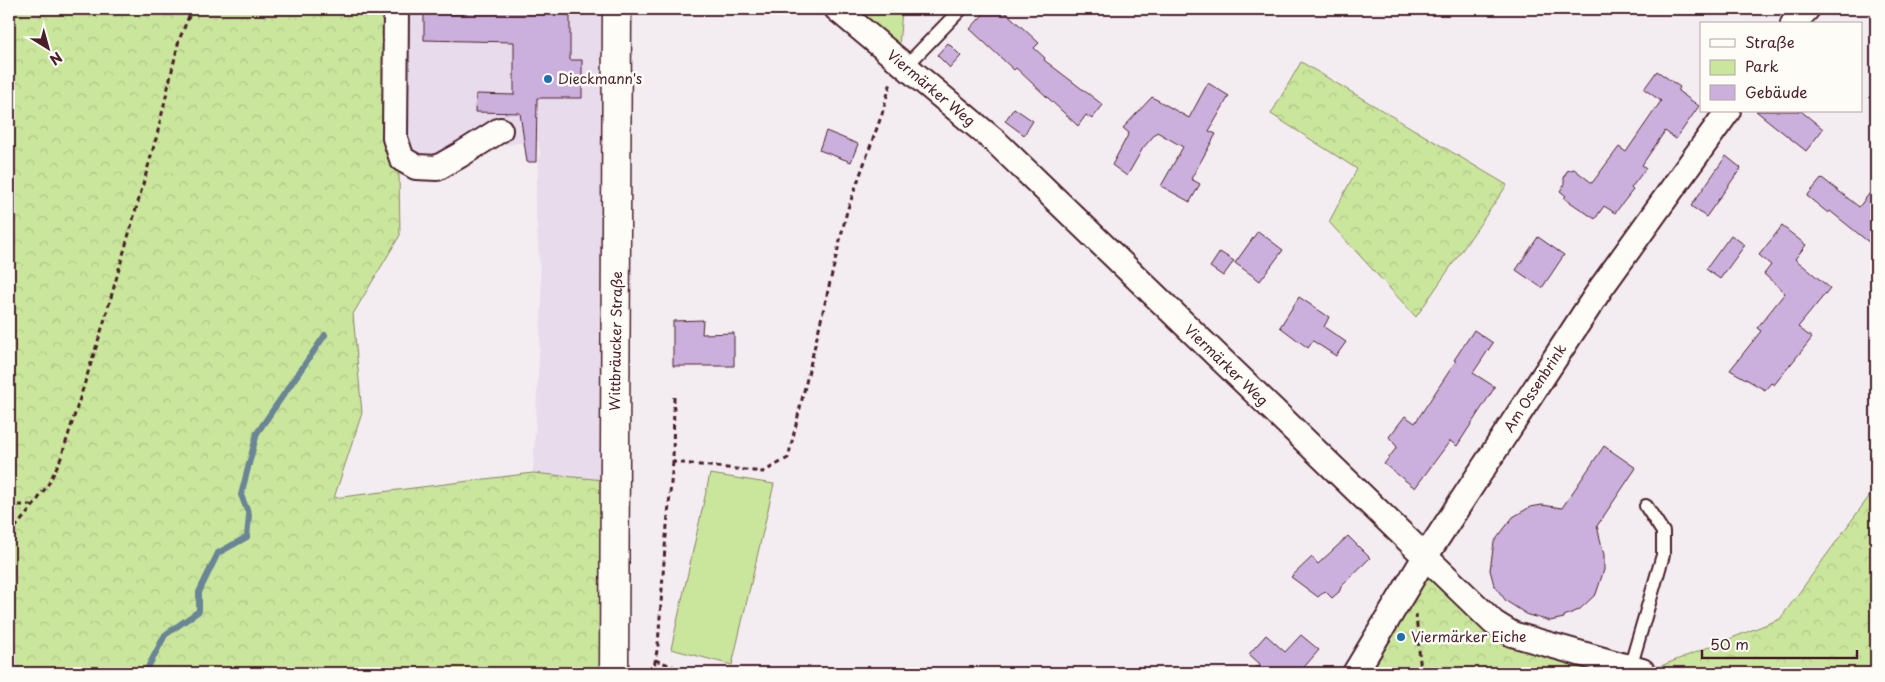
<svg xmlns="http://www.w3.org/2000/svg" width="1885" height="682" viewBox="0 0 1885 682" font-family="'Playpen Sans',sans-serif">
	<style>
		.built { fill: #e7dbec }
		.green { fill: #cae69c; stroke: #8a8264 }
		.forest { fill: url(#forest-crowns); stroke: #8a8264 }
		.lines { fill: none; stroke-linecap: round; stroke-linejoin: round }
		.stream { stroke: #698596; stroke-width: 6 }
		.building { fill: #cbb0dd; stroke: #4a1f2b }
		.lane-casing { stroke: #4a1f2b; stroke-width: 16 }
		.street-casing { stroke: #4a1f2b; stroke-width: 28 }
		.primary-casing { stroke: #4a1f2b; stroke-width: 31 }
		.path { stroke: #4a1f2b; stroke-width: 3; stroke-dasharray: 5 4; stroke-linecap: butt }
		.lane { stroke: #fdfcf7; stroke-width: 12 }
		.street { stroke: #fdfcf7; stroke-width: 24 }
		.primary { stroke: #fdfcf7; stroke-width: 28 }
		.poi-dot { fill: #1f6fb2; stroke: #fdfcf7; stroke-width: 2 }
		.labels { text-anchor: middle; stroke-width: 5; stroke-linejoin: round; paint-order: stroke }
		.poi-label { font-size: 14px; fill: #4a1f2b; stroke: #fdfcf7; text-anchor: start }
		.street-label { font-size: 14px; fill: #4a1f2b; stroke: #fdfcf7 }
	</style>
	<defs>
		<pattern id="forest-crowns" width="20" height="18" patternUnits="userSpaceOnUse" patternTransform="scale(1.25)"><rect width="20" height="18" fill="#cae69c"/><path d="M2 6a3 3 0 1 1 6 0M12 15a3 3 0 1 1 6 0" fill="none" stroke="#afc587"/></pattern>
	</defs>
	<rect width="100%" height="100%" fill="#f3edf2"/>
	<filter id="ink" filterUnits="userSpaceOnUse"><feTurbulence type="fractalNoise" baseFrequency=".02" numOctaves="2"/><feDisplacementMap in="SourceGraphic" scale="10" xChannelSelector="R" yChannelSelector="G"/><feConvolveMatrix kernelMatrix="1 2 1 2 8 2 1 2 1" color-interpolation-filters="sRGB"/></filter>
	<g filter="url(#ink)">
		<path class="built" d="M310,9H617L614,481L533,473L542,297L535,201L540,152L538,141L502,145L451,172L399,176L383,12Z"/>
		<g class="green">
			<path d="M837,9H902L898,60Z"/>
			<path d="M710,474L774,484L732,665L671,649Z"/>
		</g>
		<g class="forest">
			<path d="M9,9H310L383,11L399,176L400,235L353,314L362,413L334,498L533,473L614,481V673H9Z"/>
			<path d="M1301,62L1507,185L1416,317L1329,222L1357,169L1271,114Z"/>
			<path d="M1876,487V673H1643L1780,619Z"/>
			<path d="M1430,574L1515,633L1622,673H1371Z"/>
		</g>
		<g class="lines">
			<path class="stream" d="M145,673L165,635L199,611V592L218,553L247,537L249,515L241,495L257,433L325,335"/>
		</g>
		<g class="building">
			<path d="M461,9H570V60H582V98H537L536,162H527L520,113L475,112L476,94L514,95V42L424,40V14H461Z"/>
			<path d="M988,9H1002L1039,43L1034,48L1045,58L1044,60L1103,105L1092,119L1086,115L1078,126L1016,68L1014,70L970,29Z"/>
			<path d="M948,43L961,56L950,68L937,55Z"/>
			<path d="M1657,71L1680,87L1678,91L1699,106L1676,139L1665,131L1642,165L1646,168L1631,188L1633,190L1615,213L1604,206L1595,219L1564,198L1566,196L1560,191L1564,185V177L1567,171L1574,169L1592,183L1619,147L1626,152L1661,101L1644,89Z"/>
			<path d="M1208,83L1229,96L1209,131L1216,134L1191,179L1200,184L1190,202L1161,186L1183,147L1157,132L1143,148L1127,176L1112,165L1129,133L1123,128L1152,97L1189,118Z"/>
			<path d="M1014,108L1033,121L1024,135L1005,121Z"/>
			<path d="M1756,111H1801L1823,129L1806,151Z"/>
			<path d="M826,131L858,144L851,162L819,150Z"/>
			<path d="M1726,156L1741,168L1706,217L1691,206Z"/>
			<path d="M1822,178L1859,207L1876,185V248L1830,211L1828,213L1807,196Z"/>
			<path d="M1782,226L1806,245L1795,259L1830,288L1798,327L1812,338L1774,385L1771,383L1765,390L1730,370L1761,331L1757,328L1785,293L1764,274L1771,265L1759,255Z"/>
			<path d="M1258,231L1283,250L1260,281L1235,263Z"/>
			<path d="M1731,235L1745,245L1720,279L1706,269Z"/>
			<path d="M1538,237L1564,255L1542,288L1516,270Z"/>
			<path d="M1220,252L1234,261L1223,276L1210,267Z"/>
			<path d="M1299,297L1329,317L1324,327L1346,342L1336,356L1313,341L1308,348L1280,327Z"/>
			<path d="M703,320L702,334L734,333V366H673V321Z"/>
			<path d="M1474,330L1493,343L1473,373L1495,387L1457,446L1450,441L1415,488L1384,464L1397,447L1389,437L1405,416L1415,423L1456,361L1454,360Z"/>
			<path d="M1604,446L1636,468L1597,526L1604,555V570L1596,594L1579,610L1564,616V618L1550,621L1528,615L1506,601L1494,585L1490,570L1494,542L1513,517L1530,507L1542,505L1562,508Z"/>
			<path d="M1348,536L1370,558L1342,585L1339,592L1332,598L1325,591L1318,597L1291,577L1312,557L1318,564Z"/>
			<path d="M1266,635L1285,652L1301,635L1319,650L1299,673H1252L1260,664L1249,654Z"/>
		</g>
		<g class="lines">
			<g class="lane-casing">
				<g id="lane">
					<path d="M906,66L961,9"/>
					<path d="M1630,668L1663,555V532L1646,506"/>
				</g>
			</g>
			<g class="street-casing">
				<g id="street">
					<path d="M396,9L395,138L402,159L416,167L437,168L460,155L500,130"/>
					<path d="M837,9L996,142L1494,623L1512,634L1642,671"/>
					<path d="M1793,24L1807,9"/>
					<path d="M1355,673L1425,557L1601,288L1728,111"/>
				</g>
			</g>
			<g class="primary-casing">
				<path id="primary" d="M614,673L617,9"/>
			</g>
			<g class="path">
				<path d="M674,397L673,462L763,472L788,458L847,211L882,114L891,82"/>
				<path d="M9,505H33"/>
				<path d="M9,535L34,505L49,483L61,458L104,322L157,135L179,40L192,9"/>
				<path d="M1416,614L1421,673"/>
				<path d="M655,660L672,666L682,673"/>
				<path d="M653,673L658,645L665,547L673,462"/>
			</g>
			<use href="#lane" class="lane"/>
			<use href="#street" class="street"/>
			<use href="#primary" class="primary"/>
		</g>
	</g>
	<g class="poi-dot">
		<circle cx="548" cy="79" r="5"/>
		<circle cx="1401" cy="637" r="5"/>
	</g>
	<g class="labels">
		<g class="poi-label">
			<text x="558" y="84">Dieckmann's</text>
			<text x="1411" y="642">Viermärker Eiche</text>
		</g>
		<g class="street-label">
			<text transform="translate(931 88) rotate(40)" y="5">Viermärker Weg</text>
			<text transform="translate(616 341) rotate(-89)" y="5">Wittbräucker Straße</text>
			<text transform="translate(1226 365) rotate(44)" y="5">Viermärker Weg</text>
			<text transform="translate(1535 388) rotate(-57)" y="5">Am Ossenbrink</text>
		</g>
	</g>
	<rect width="1885" height="682" fill="none" stroke="#fdfcf7" stroke-width="30"/>
	<rect x="15" y="15" width="1855" height="652" fill="none" stroke="#4a1f2b" stroke-width="2" filter="url(#ink)"/>
	<rect x="1700" y="22" width="162" height="90" fill="#fdfcf7" stroke="#b5a4a5"/>
	<rect x="1710" y="39" width="25" height="8" fill="#fdfcf7" stroke="#b5a4a5"/>
	<text x="1745" y="48" font-size="15" fill="#4a1f2b">Straße</text>
	<rect x="1710" y="60" width="25" height="15" fill="#cae69c" stroke="#b5a4a5"/>
	<text x="1745" y="72" font-size="15" fill="#4a1f2b">Park</text>
	<rect x="1710" y="85" width="25" height="15" fill="#cbb0dd" stroke="#b5a4a5"/>
	<text x="1745" y="98" font-size="15" fill="#4a1f2b">Gebäude</text>
	<g transform="translate(48 48) rotate(143)" stroke="#fdfcf7" stroke-width="4" paint-order="stroke">
	<path d="M0-4L9 19L0 12L-9 19Z" fill="#4a1f2b"/>
	<text y="-8" font-size="14" font-weight="bold" text-anchor="middle" fill="#4a1f2b">N</text>
	</g>
	<path d="M1702 650v8h155v-8" fill="none" stroke="#4a1f2b" stroke-width="2.5"/>
	<text x="1710" y="650" font-size="15" fill="#4a1f2b" stroke="#fdfcf7" stroke-width="4" paint-order="stroke">50 m</text>
</svg>
